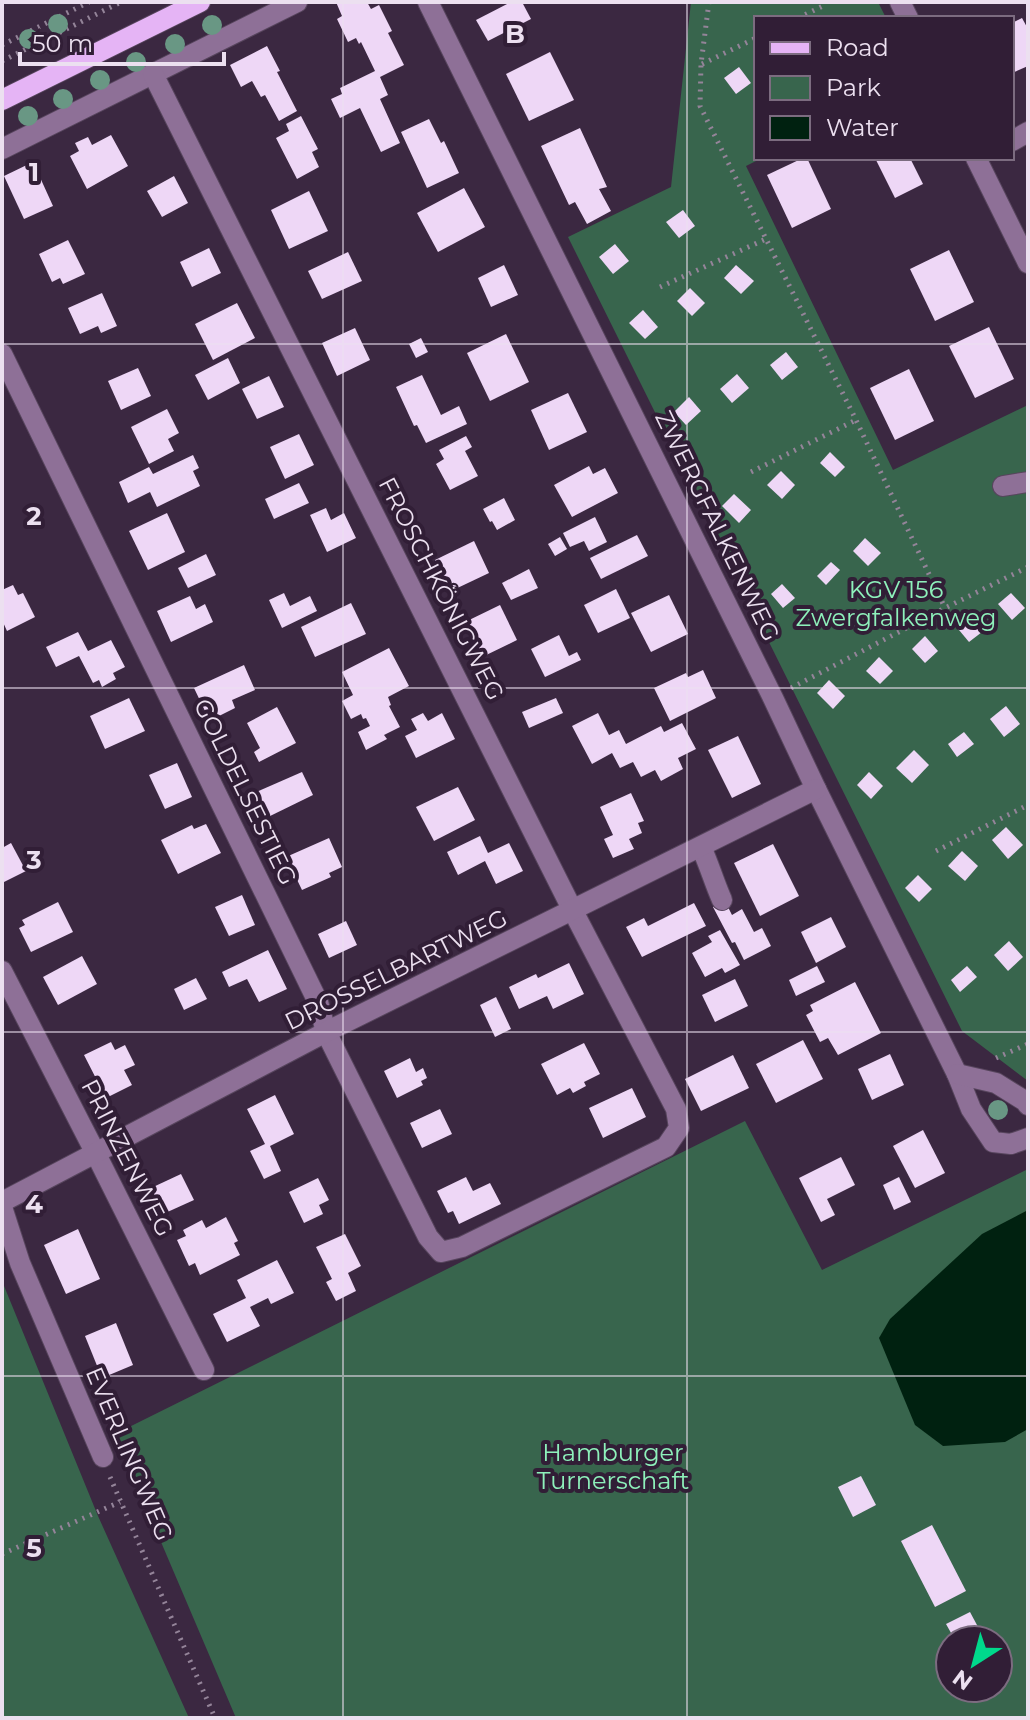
<svg xmlns="http://www.w3.org/2000/svg" width="1030" height="1720" viewBox="0 0 1030 1720" font-family="Montserrat,sans-serif">
	<style>
		.green { fill: #38654d; fill-rule: evenodd }
		.water { fill: #002110 }
		.building { fill: #eed7f6 }
		.lines { fill: none; stroke-linecap: round; stroke-linejoin: round }
		.minor-casing { stroke: #57455d; stroke-width: 22 }
		.major-casing { stroke: #57455d; stroke-width: 22 }
		.path { stroke: #948499; stroke-width: 5; stroke-dasharray: 2 6; stroke-linecap: butt }
		.minor { stroke: #8e7097; stroke-width: 20 }
		.major { stroke: #e5b4f5; stroke-width: 20 }
		.tree { fill: #699784 }
		.grid { fill: none; stroke: #ece0f0; stroke-width: 2; stroke-opacity: 0.55 }
		.labels { text-anchor: middle; stroke-width: 8; stroke-linejoin: round; paint-order: stroke }
		.street-label { font-size: 24px; fill: #ece0f0; stroke: #311e36 }
		.park-label { font-size: 24px; fill: #8ef1bb; stroke: #311e36 }
		.grid-label { font-size: 26px; text-anchor: middle; font-weight: bold; fill: #ece0f0; stroke: #311e36; stroke-width: 8; stroke-linejoin: round; paint-order: stroke }
	</style>
	<rect width="100%" height="100%" fill="#3b2841"/>
	<g class="green">
		<path d="M691,2H878L886,18H756V158H762L746,166L893,470L1028,405V1081L962,1031L568,237L671,187Z"/>
		<path d="M745,1121L822,1270L1028,1169V1718H236L115,1434ZM950,1640H998V1688H950Z"/>
		<path d="M2,1281L98,1516L189,1718H2Z"/>
	</g>
	<path class="water" d="M1028,1210V1429L1005,1442L943,1446L915,1425L879,1338L890,1319L982,1234Z"/>
	<g class="building">
		<path d="M336,2H367L371,9L379,5L392,31L388,33L404,65L380,77L388,95L380,99L400,143L381,152L360,108L340,118L331,99L342,94L340,88L375,71L361,42L359,44L356,38L348,42L337,19L342,16Z"/>
		<path d="M511,2H522L531,19L488,41L476,20Z"/>
		<path d="M1022,18L1028,29V66L1012,73V23Z"/>
		<path d="M267,46L280,71L277,72L297,111L279,121L265,95L261,97L252,81L241,87L230,65Z"/>
		<path d="M550,52L574,100L529,121L506,74Z"/>
		<path d="M739,67L751,83L736,94L724,78Z"/>
		<path d="M301,116L318,149L312,152L319,167L297,179L276,138L289,131L286,124Z"/>
		<path d="M429,119L441,143L444,141L459,173L427,188L401,132Z"/>
		<path d="M580,128L607,187L599,189L611,211L587,224L575,202L569,205L541,146Z"/>
		<path d="M111,135L128,166L87,189L70,156L79,151L75,143L88,137L92,145Z"/>
		<path d="M803,158H807L831,209L792,228L767,175Z"/>
		<path d="M875,158H910L923,184L895,198Z"/>
		<path d="M33,162L53,206L24,219L4,176Z"/>
		<path d="M174,176L188,203L162,217L147,191Z"/>
		<path d="M464,188L485,227L438,252L417,213Z"/>
		<path d="M309,191L328,231L289,249L271,210Z"/>
		<path d="M683,210L695,226L679,238L666,222Z"/>
		<path d="M68,240L85,274L63,284L60,278L52,282L39,254Z"/>
		<path d="M615,244L629,261L613,274L599,257Z"/>
		<path d="M209,248L221,273L192,287L180,262Z"/>
		<path d="M949,250L974,302L935,321L910,269Z"/>
		<path d="M348,252L362,281L322,299L308,271Z"/>
		<path d="M504,265L518,295L491,307L478,278Z"/>
		<path d="M736,265L754,281L741,294L724,278Z"/>
		<path d="M690,288L705,303L692,316L677,301Z"/>
		<path d="M102,293L117,326L101,333L98,326L80,334L68,308Z"/>
		<path d="M237,303L255,338L213,360L195,324Z"/>
		<path d="M643,310L658,327L645,339L629,323Z"/>
		<path d="M989,327L1014,379L975,398L949,346Z"/>
		<path d="M355,328L370,360L337,376L322,343Z"/>
		<path d="M506,334L529,382L490,401L467,353Z"/>
		<path d="M421,338L428,352L416,358L409,344Z"/>
		<path d="M786,352L798,367L782,380L770,365Z"/>
		<path d="M228,358L240,383L208,400L195,375Z"/>
		<path d="M138,368L151,396L121,410L108,381Z"/>
		<path d="M909,369L934,421L895,440L870,388Z"/>
		<path d="M737,374L749,388L732,403L720,389Z"/>
		<path d="M422,375L441,415L459,406L467,424L426,443L417,425L414,426L396,387Z"/>
		<path d="M269,376L284,407L257,419L242,389Z"/>
		<path d="M568,393L587,432L549,450L531,410Z"/>
		<path d="M689,397L701,411L686,425L674,412Z"/>
		<path d="M167,409L179,433L168,439L174,451L149,464L131,427Z"/>
		<path d="M299,434L314,465L285,479L270,447Z"/>
		<path d="M466,436L472,447L465,451L478,476L450,490L436,464L444,459L439,450Z"/>
		<path d="M830,452L845,467L835,477L820,463Z"/>
		<path d="M193,455L199,468L193,471L200,486L157,507L150,492L128,503L119,482L149,467L153,474Z"/>
		<path d="M589,466L593,474L605,468L618,493L572,517L554,485Z"/>
		<path d="M781,471L795,485L782,499L767,485Z"/>
		<path d="M299,483L309,503L274,519L265,499Z"/>
		<path d="M734,494L751,510L739,523L722,506Z"/>
		<path d="M504,498L515,520L497,530L492,521L490,522L483,509Z"/>
		<path d="M326,508L331,520L344,513L356,538L327,552L310,515Z"/>
		<path d="M167,513L185,552L148,570L129,531Z"/>
		<path d="M595,517L607,542L589,551L584,541L570,547L563,533Z"/>
		<path d="M637,535L648,556L601,579L590,558Z"/>
		<path d="M560,537L567,549L555,556L548,544Z"/>
		<path d="M865,538L881,553L868,566L853,551Z"/>
		<path d="M474,541L489,573L449,592L435,560Z"/>
		<path d="M206,554L216,575L188,588L178,568Z"/>
		<path d="M831,562L840,570L826,585L817,576Z"/>
		<path d="M529,569L538,588L511,600L502,583Z"/>
		<path d="M782,584L795,598L783,608L771,594Z"/>
		<path d="M13,585L18,595L23,593L35,617L7,631L2,620V590Z"/>
		<path d="M616,589L630,618L598,633L584,605Z"/>
		<path d="M284,593L290,606L310,596L317,611L282,628L269,600Z"/>
		<path d="M1011,593L1025,608L1012,620L998,604Z"/>
		<path d="M669,595L688,634L651,652L631,613Z"/>
		<path d="M190,596L196,609L205,604L213,622L171,642L157,611Z"/>
		<path d="M351,603L366,634L315,657L301,627Z"/>
		<path d="M500,605L517,640L480,658L463,623Z"/>
		<path d="M966,614L982,632L969,642L954,624Z"/>
		<path d="M78,632L88,651L111,640L125,667L113,673L116,679L102,687L99,680L93,683L79,656L56,667L46,647Z"/>
		<path d="M559,635L569,656L577,652L581,660L545,677L531,649Z"/>
		<path d="M925,636L938,651L925,663L912,649Z"/>
		<path d="M389,648L409,686L388,697L391,705L389,706L400,727L384,735L387,739L366,750L358,732L370,726L366,718L363,719L361,714L351,719L342,701L353,695L342,672Z"/>
		<path d="M879,657L893,671L880,684L866,671Z"/>
		<path d="M244,665L255,690L232,700L235,708L217,717L214,710L206,713L194,688Z"/>
		<path d="M703,670L716,698L670,721L654,688L686,673L688,677Z"/>
		<path d="M829,680L845,696L833,709L817,693Z"/>
		<path d="M129,698L145,731L105,749L90,716Z"/>
		<path d="M556,698L563,713L529,728L522,712Z"/>
		<path d="M1006,706L1020,724L1004,737L990,719Z"/>
		<path d="M277,707L296,743L259,762L254,752L260,748L247,723Z"/>
		<path d="M423,713L428,721L442,713L455,739L416,758L405,736L417,730L411,719Z"/>
		<path d="M598,713L609,735L619,730L626,744L661,726L664,732L682,723L696,749L678,758L683,769L661,781L655,770L641,777L633,762L620,768L612,753L592,764L572,726Z"/>
		<path d="M964,732L974,744L957,757L948,744Z"/>
		<path d="M738,736L761,784L732,798L708,750Z"/>
		<path d="M914,750L929,765L912,783L896,768Z"/>
		<path d="M177,763L192,797L165,809L149,775Z"/>
		<path d="M302,772L313,795L266,818L254,793Z"/>
		<path d="M869,772L883,786L871,799L857,785Z"/>
		<path d="M458,787L475,820L434,841L416,807Z"/>
		<path d="M631,793L644,821L638,823L642,833L629,839L634,849L613,858L604,839L613,835L600,807Z"/>
		<path d="M206,824L221,853L178,874L161,840L192,825L194,829Z"/>
		<path d="M1006,827L1023,845L1008,859L992,840Z"/>
		<path d="M480,836L488,853L509,843L523,871L496,884L485,861L458,875L447,852Z"/>
		<path d="M329,838L342,867L329,873L331,877L302,890L286,857Z"/>
		<path d="M11,843L26,871L2,883V848Z"/>
		<path d="M773,844L799,896L760,916L734,863Z"/>
		<path d="M962,851L978,866L965,881L948,866Z"/>
		<path d="M918,875L932,889L919,902L905,888Z"/>
		<path d="M242,895L255,925L229,936L215,907Z"/>
		<path d="M725,901L732,915L742,909L754,932L762,928L771,946L744,960L735,942L732,943L713,907Z"/>
		<path d="M58,902L73,932L31,952L19,928L25,925L22,920Z"/>
		<path d="M694,903L706,926L642,957L626,927L644,918L648,926Z"/>
		<path d="M831,917L846,947L816,963L801,932Z"/>
		<path d="M346,921L357,945L329,958L318,934Z"/>
		<path d="M720,930L740,965L725,973L722,968L705,977L692,953L712,942L708,936Z"/>
		<path d="M1009,941L1023,957L1008,971L994,955Z"/>
		<path d="M268,950L287,989L259,1002L247,979L229,987L222,972Z"/>
		<path d="M82,956L97,984L58,1005L43,977Z"/>
		<path d="M569,963L584,994L553,1009L547,996L519,1009L509,987L536,974L538,978Z"/>
		<path d="M817,966L825,982L796,996L789,980Z"/>
		<path d="M967,966L977,977L960,992L951,980Z"/>
		<path d="M196,978L207,999L184,1010L174,989Z"/>
		<path d="M735,979L748,1006L715,1022L702,995Z"/>
		<path d="M855,982L881,1033L838,1055L828,1038L820,1042L806,1015L813,1011L810,1005Z"/>
		<path d="M496,997L511,1029L495,1037L480,1005Z"/>
		<path d="M803,1040L823,1079L776,1103L756,1064Z"/>
		<path d="M111,1042L115,1050L125,1045L135,1065L124,1070L132,1085L106,1098L84,1055Z"/>
		<path d="M584,1043L600,1074L584,1082L586,1086L573,1093L570,1088L557,1095L541,1064Z"/>
		<path d="M890,1054L904,1085L872,1100L858,1069Z"/>
		<path d="M733,1055L749,1088L701,1111L685,1079Z"/>
		<path d="M410,1058L416,1072L423,1068L427,1078L421,1081L423,1085L397,1098L384,1071Z"/>
		<path d="M632,1088L646,1117L603,1138L589,1108Z"/>
		<path d="M275,1095L294,1134L270,1146L281,1171L264,1179L250,1151L265,1144L247,1109Z"/>
		<path d="M440,1109L452,1134L422,1148L410,1123Z"/>
		<path d="M923,1130L945,1173L915,1188L893,1146Z"/>
		<path d="M841,1157L855,1185L827,1199L835,1215L821,1222L799,1178Z"/>
		<path d="M181,1174L194,1200L163,1214L151,1188Z"/>
		<path d="M466,1177L473,1191L490,1183L501,1204L459,1224L453,1211L448,1213L437,1191Z"/>
		<path d="M899,1177L911,1202L894,1210L883,1185Z"/>
		<path d="M318,1178L329,1200L319,1205L323,1214L304,1223L289,1192Z"/>
		<path d="M226,1217L238,1241L234,1243L240,1255L200,1275L195,1263L189,1266L177,1240L186,1236L183,1230L202,1220L206,1228Z"/>
		<path d="M78,1229L100,1279L66,1294L44,1245Z"/>
		<path d="M345,1234L361,1266L348,1273L356,1291L336,1301L326,1282L332,1279L316,1247Z"/>
		<path d="M277,1260L294,1293L271,1304L268,1298L250,1307L260,1326L227,1342L213,1314L246,1298L237,1280Z"/>
		<path d="M116,1323L133,1365L102,1378L85,1336Z"/>
		<path d="M861,1476L876,1505L853,1517L838,1487Z"/>
		<path d="M932,1525L966,1591L935,1607L901,1541Z"/>
		<path d="M970,1612L985,1640H955L946,1624Z"/>
	</g>
	<g class="lines">
		<g class="minor-casing">
			<g id="minor">
				<path d="M428,2L773,698L816,789L957,1074L971,1109L993,1142L1011,1144L1028,1138"/>
				<path d="M900,2L908,18"/>
				<path d="M1012,141L1028,132"/>
				<path d="M2,149L297,2"/>
				<path d="M976,158L1028,263"/>
				<path d="M2,354L318,1002L326,1032L428,1237L441,1252L462,1247L666,1147L679,1128L676,1109L573,911L153,74"/>
				<path d="M1003,486L1028,482"/>
				<path d="M701,847C709,864 714,882 722,900"/>
				<path d="M2,971L95,1152L204,1370"/>
				<path d="M957,1074L996,1083L1025,1101L1028,1105"/>
				<path d="M2,1202L326,1032L816,789"/>
				<path d="M2,1207L20,1263L103,1457"/>
			</g>
		</g>
		<g class="major-casing">
			<path id="major" d="M2,100L200,2"/>
		</g>
		<g class="path">
			<path d="M709,2L701,64L700,106L856,420L945,608"/>
			<path d="M798,18L823,6"/>
			<path d="M2,45L89,2"/>
			<path d="M2,61L121,2"/>
			<path d="M702,64L756,38"/>
			<path d="M660,287L766,239"/>
			<path d="M751,472L856,420"/>
			<path d="M791,688L945,608L1028,567"/>
			<path d="M936,851L1028,805"/>
			<path d="M996,1058L1028,1044"/>
			<path d="M110,1477L215,1718"/>
			<path d="M2,1554L120,1502"/>
		</g>
		<use href="#minor" class="minor"/>
		<use href="#major" class="major"/>
	</g>
	<g class="tree">
		<circle cx="58" cy="24" r="10"/>
		<circle cx="212" cy="25" r="10"/>
		<circle cx="29" cy="39" r="10"/>
		<circle cx="175" cy="44" r="10"/>
		<circle cx="136" cy="62" r="10"/>
		<circle cx="100" cy="80" r="10"/>
		<circle cx="63" cy="99" r="10"/>
		<circle cx="28" cy="116" r="10"/>
		<circle cx="998" cy="1110" r="10"/>
	</g>
	<path class="grid" d="M343,2V1718M687,2V1718M2,344H1028M2,688H1028M2,1032H1028M2,1376H1028"/>
	<g class="labels">
		<g class="street-label">
			<text transform="translate(717 526) rotate(64)" y="8">ZWERGFALKENWEG</text>
			<text transform="translate(441 589) rotate(63)" y="8">FROSCHKÖNIGWEG</text>
			<text transform="translate(245 792) rotate(64)" y="8">GOLDELSESTIEG</text>
			<text transform="translate(396 970) rotate(-26)" y="8">DROSSELBARTWEG</text>
			<text transform="translate(127 1158) rotate(63)" y="8">PRINZENWEG</text>
			<text transform="translate(129 1454) rotate(67)" y="8">EVERLINGWEG</text>
		</g>
		<g class="park-label">
			<text x="896" y="598">KGV 156<tspan x="896" dy="28">Zwergfalkenweg</tspan></text>
			<text x="613" y="1461">Hamburger<tspan x="613" dy="28">Turnerschaft</tspan></text>
		</g>
	</g>
	<g class="grid-label">
		<text x="515" y="43">B</text>
		<text x="34" y="181">1</text>
		<text x="34" y="525">2</text>
		<text x="34" y="869">3</text>
		<text x="34" y="1213">4</text>
		<text x="34" y="1557">5</text>
	</g>
	<rect width="1030" height="1720" fill="none" stroke="#ece0f0" stroke-width="8"/>
	<rect x="754" y="16" width="260" height="144" fill="#311e36" stroke="#7c6c80" stroke-width="2"/>
	<rect x="770" y="42" width="40" height="12" fill="#e5b4f5" stroke="#7c6c80" stroke-width="2"/>
	<text x="826" y="56" font-size="24" fill="#ece0f0">Road</text>
	<rect x="770" y="76" width="40" height="24" fill="#38654d" stroke="#7c6c80" stroke-width="2"/>
	<text x="826" y="96" font-size="24" fill="#ece0f0">Park</text>
	<rect x="770" y="116" width="40" height="24" fill="#002110" stroke="#7c6c80" stroke-width="2"/>
	<text x="826" y="136" font-size="24" fill="#ece0f0">Water</text>
	<g transform="translate(974 1664) rotate(216)"><circle r="38" fill="#311e36" stroke="#7c6c80" stroke-width="2"/>
	<path d="M0-6L14 30L0 20L-14 30Z" fill="#00d98c"/>
	<text y="-12" font-size="22" font-weight="bold" text-anchor="middle" fill="#ece0f0">N</text>
	</g>
	<path d="M20 52v12h204v-12" fill="none" stroke="#ece0f0" stroke-width="4"/>
	<text x="32" y="52" font-size="24" fill="#ece0f0" stroke="#311e36" stroke-width="6" paint-order="stroke">50 m</text>
</svg>
